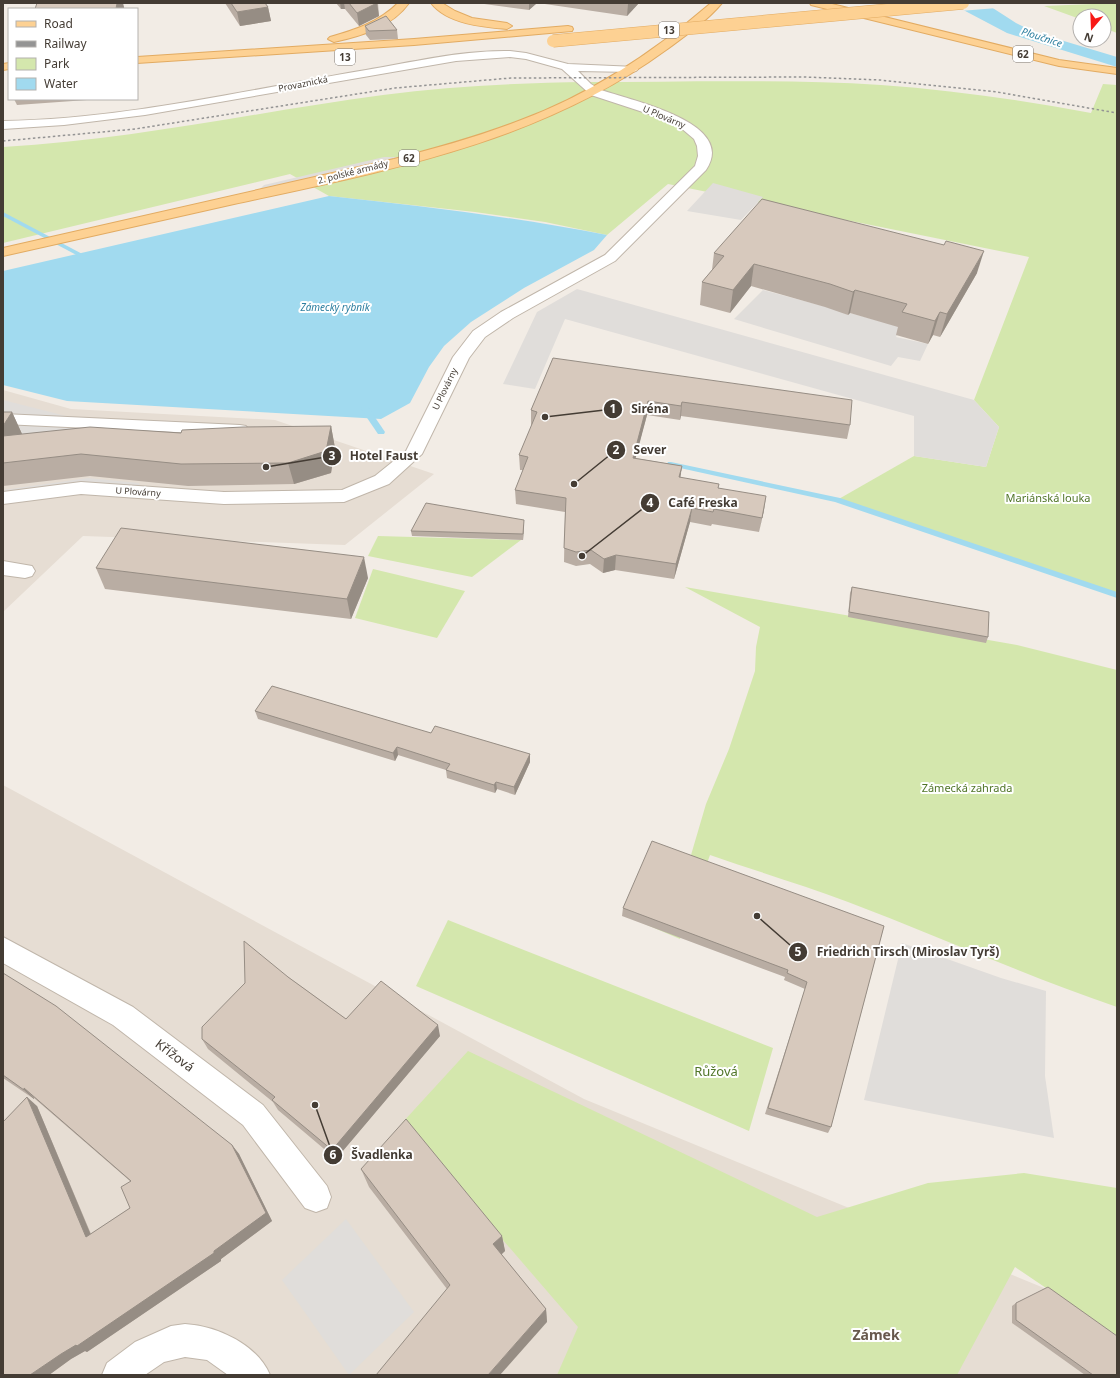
<svg xmlns="http://www.w3.org/2000/svg" width="1120" height="1378" viewBox="0 0 1120 1378" font-family="'Noto Sans',sans-serif">
	<style>
		.residential { fill: #e6ddd3 }
		.green { fill: #d4e7ad }
		.parking { fill: #e0ddda }
		.water { fill: #a1daef }
		.pier { fill: #f2ece5 }
		.lines { fill: none; stroke-linecap: round; stroke-linejoin: round }
		.stream { fill: #a1daef; fill-rule: evenodd }
		.pedestrian-casing { stroke: #c0b6aa; stroke-width: 2 }
		.minor-casing { stroke: #c0b6aa; stroke-width: 2 }
		.primary-casing { stroke: #e2ab62; stroke-width: 2 }
		.pedestrian { fill: #fff; fill-rule: evenodd }
		.minor { fill: #fff; fill-rule: evenodd }
		.primary { fill: #fdd193; fill-rule: evenodd }
		.rail { stroke: #949494; stroke-width: 1.5; stroke-dasharray: 2.5 2.5; stroke-linecap: butt }
		.primary-bridge-casing { stroke: #e2ab62; stroke-width: 13; stroke-linecap: butt }
		.primary-bridge { stroke: #fdd193; stroke-width: 12 }
		.wall { fill: #b9ada3 }
		.shaded-wall { fill: #968d84 }
		.building { fill: #d7c9bd; stroke: #968d84 }
		.labels { text-anchor: middle; stroke-width: 4; stroke-linejoin: round; paint-order: stroke }
		.far-street-label { font-size: 9px; fill: #443c34; stroke: #fff }
		.shield { fill: #fff; stroke: #7c7671; stroke-width: 1 }
		.shield-label { font-size: 10px; font-weight: bold; fill: #443c34 }
		.far-water-label { font-size: 10px; font-style: italic; fill: #2c7e9f; stroke: #fff }
		.park-label { font-size: 11px; fill: #507528; stroke: #fff }
		.near-street-label { font-size: 13px; fill: #443c34; stroke: #fff }
		.near-park-label { font-size: 13px; fill: #507528; stroke: #fff }
		.near-neighbourhood-label { font-size: 14px; font-weight: bold; fill: #67584c; stroke: #fff }
		.leader { fill: none; stroke: #443c34; stroke-width: 1.5 }
		.callout-dot { fill: #443c34; stroke: #fff; stroke-width: 1.5 }
		.mark-label { font-size: 12px; text-anchor: middle; font-weight: bold; fill: #fff }
		.callout-label { font-size: 12px; text-anchor: middle; font-weight: bold; fill: #443c34; stroke: #fff; stroke-width: 4; stroke-linejoin: round; paint-order: stroke }
	</style>
	<rect width="100%" height="100%" fill="#f2ece5"/>
	<g class="residential">
		<path d="M3,390L71,409L275,420L434,474L345,545L83,536L3,612Z"/>
		<path d="M3,785L584,1099L1117,1318V1375H3Z"/>
	</g>
	<g class="green">
		<path d="M1117,3V33L1104,28V16H1080V19L1044,6Z"/>
		<path d="M588,82C685,82 784,79 881,85C952,90 1021,100 1091,113L1103,84L1117,85V595L837,500L914,456L986,467L999,427L974,400L1029,257L668,184L607,235L545,222L475,212L329,196L290,174L3,243V147C131,140 256,112 383,95C451,86 519,83 588,82Z"/>
		<path d="M378,536L521,540L472,577L368,556Z"/>
		<path d="M373,569L465,591L437,638L355,618Z"/>
		<path d="M685,587L1017,645L1117,670V1007C1026,976 938,936 848,902C803,885 756,871 710,855L680,939L640,922L670,851L691,855L706,804L729,749L755,671L756,647L760,627Z"/>
		<path d="M448,920L773,1048L749,1131L416,986Z"/>
		<path d="M468,1051L817,1217L928,1183L1024,1173L1117,1188V1336L1015,1267L957,1375H557L578,1327L402,1123Z"/>
	</g>
	<g class="parking">
		<path d="M384,157H400L259,190L264,185Z"/>
		<path d="M713,183L763,197L741,220L687,211Z"/>
		<path d="M577,289L974,400L999,427L986,467L914,456V416L565,319L535,389L503,384L537,312Z"/>
		<path d="M763,290L838,310L848,315L850,313L901,327L896,337L928,344L920,361L898,357L891,366L734,319Z"/>
		<path d="M3,400L66,416L94,419V443L3,446Z"/>
		<path d="M88,478L139,483L141,488L3,495V490Z"/>
		<path d="M902,943L1001,978L1046,991L1045,1076L1054,1138L864,1100Z"/>
		<path d="M346,1219L414,1312L349,1375L282,1280Z"/>
	</g>
	<g class="water">
		<path d="M950,3H985L1016,23L1034,32L1117,57V67L1007,33Z"/>
		<path d="M329,196C422,206 515,217 607,235L594,250L524,288L471,322L444,346L429,367L410,403L381,419L67,401L3,385V271Z"/>
	</g>
	<path class="pier" d="M948,3H989L997,8L960,11Z"/>
	<g class="lines">
		<g class="stream">
			<path d="M3,212L88,257L89,258L84,259L3,216Z"/>
			<path d="M362,407H368L385,432L384,434H378L361,409Z"/>
			<path d="M668,462H671L840,498L1117,592V598L835,502L671,466L667,464Z"/>
		</g>
		<g class="pedestrian-casing">
			<path id="pedestrian" d="M3,937L133,1007L263,1105L327,1186L331,1197L327,1208L316,1212L305,1208L243,1125L113,1025L3,963Z"/>
		</g>
		<g class="minor-casing">
			<g id="minor">
				<path d="M510,51L526,53L568,64L636,67L638,69L636,71L632,72L578,71L591,84L599,89C626,100 739,121 706,170L615,261L513,318L485,337L469,358L422,454L389,484L344,502L224,504L81,494L3,504V492L81,482L224,492L342,490L375,476L406,451L453,357L473,331L501,312L605,255L695,166L698,156L697,146L694,139L681,128L652,115L591,95L562,69L526,59L510,57L456,61L145,115L64,125L3,129V121C125,119 246,90 366,70C414,62 461,50 510,51Z"/>
				<path d="M3,414L240,425L246,426L249,430L246,434L240,435L3,424Z"/>
				<path d="M3,561L32,566L35,571L32,576L25,578L3,575Z"/>
				<path d="M185,1324C217,1326 257,1344 270,1375H228L207,1360L185,1357L164,1362L145,1375H102L107,1363L135,1342L171,1326Z"/>
			</g>
		</g>
		<g class="primary-casing">
			<g id="primary">
				<path d="M398,3H409C392,27 361,36 334,42L328,39L330,37C355,30 379,22 398,3Z"/>
				<path d="M431,3H442L455,11L472,18L507,23L512,26L507,29C483,27 447,24 431,3Z"/>
				<path d="M711,3H722C707,21 685,36 666,50C539,143 385,171 234,204C157,221 80,239 3,256V248L394,159C437,148 480,136 521,120C591,94 654,52 711,3Z"/>
				<path d="M810,3H828L1059,60L1117,68V74L1059,66L811,5Z"/>
				<path d="M568,26L572,27L573,29L572,31L414,45L137,63V57L414,39Z"/>
				<path d="M9,63V69L3,70V64Z"/>
			</g>
		</g>
		<use href="#pedestrian" class="pedestrian"/>
		<use href="#minor" class="minor"/>
		<use href="#primary" class="primary"/>
		<path class="rail" d="M3,141L135,129L395,88L511,78L805,77L880,80L997,92L1117,113"/>
		<g class="primary-bridge-casing">
			<path id="primary-bridge" d="M553,41L963,3"/>
		</g>
		<use href="#primary-bridge" class="primary-bridge"/>
	</g>
	<g class="wall">
		<path d="M225,3H265L268,7L271,21L240,26Z"/>
		<path d="M336,3H378L379,16L359,26L345,9H341Z"/>
		<path d="M477,3H537L529,10Z"/>
		<path d="M538,3H639L627,16Z"/>
		<path d="M365,26L397,30L398,39L370,40L366,35Z"/>
		<path d="M14,99H101L17,105Z"/>
		<path d="M714,253L977,273L940,337L933,335L928,344L896,335L898,327L850,313L848,315L825,307L751,286L730,313L700,305L702,282L712,270Z"/>
		<path d="M553,358L850,425L847,439L681,416L680,420L647,415L635,458L682,466L680,478L719,488L764,510L759,532L712,524L711,526L690,522L674,579L615,570L603,573L590,564L576,566L564,562L565,512L516,504L515,490L523,470H520L519,455L532,425H531V410Z"/>
		<path d="M3,412H12L22,434L181,433L331,426L335,448L331,473L294,484L188,486L90,476L3,486Z"/>
		<path d="M524,525L523,540L412,536L411,531Z"/>
		<path d="M96,568L368,578L351,619L105,589Z"/>
		<path d="M852,587L988,637L986,643L848,617L850,593Z"/>
		<path d="M255,711L431,733L530,754V762L515,795L497,789L495,793L447,778L446,770L398,755L395,761L258,719Z"/>
		<path d="M623,908L884,926L831,1127L828,1133L765,1114L805,989L784,980L785,977L622,916Z"/>
		<path d="M3,973L232,1145L239,1154L272,1221L221,1259V1261L87,1352L85,1351L71,1359L49,1375H3L37,1106L91,1234L130,1208V1181L34,1098V1099L3,1078Z"/>
		<path d="M288,977L346,1019L440,1036L336,1159L278,1110L273,1102L208,1049L202,1039Z"/>
		<path d="M361,1169L502,1236L505,1251L501,1254L546,1309L547,1322L447,1289L369,1187Z"/>
		<path d="M1016,1303L1117,1375H1085L1012,1323V1306Z"/>
	</g>
	<g class="shaded-wall">
		<path d="M117,3H123L124,7V9H116Z"/>
		<path d="M340,3H344L345,9H341Z"/>
		<path d="M377,3L379,16L359,26L357,13Z"/>
		<path d="M529,3H537L529,10Z"/>
		<path d="M629,3H639L627,16L628,4Z"/>
		<path d="M268,7L271,21L240,26L237,12Z"/>
		<path d="M984,251L977,273L940,337L947,314Z"/>
		<path d="M754,264L751,286L730,313L733,290Z"/>
		<path d="M855,290L850,313L848,315L853,292Z"/>
		<path d="M940,312L933,335L928,344L935,321Z"/>
		<path d="M648,401L647,415L632,472L633,458Z"/>
		<path d="M682,402L681,416L680,420L681,406Z"/>
		<path d="M12,412L22,434L3,454V426Z"/>
		<path d="M331,426L335,448L331,473L294,484L288,463Z"/>
		<path d="M682,466L680,480L679,477Z"/>
		<path d="M766,496L764,510L759,532L762,518Z"/>
		<path d="M692,508L690,522L674,579L676,564Z"/>
		<path d="M524,520V525L523,540V534Z"/>
		<path d="M616,555L615,570L603,573L604,559Z"/>
		<path d="M364,557L368,578L351,619L347,599Z"/>
		<path d="M397,747L398,755L395,761L393,753Z"/>
		<path d="M530,754V762L515,795L514,787Z"/>
		<path d="M496,782L497,789L495,793L494,785Z"/>
		<path d="M438,1025L440,1036L336,1159L332,1150Z"/>
		<path d="M24,1088L34,1098V1099L24,1090Z"/>
		<path d="M27,1097L37,1106L95,1245L86,1237Z"/>
		<path d="M232,1145L239,1154L272,1221L221,1259V1261L87,1352L85,1351L71,1359L49,1375H30L61,1354L214,1251Z"/>
		<path d="M502,1236L505,1251L496,1260L493,1244Z"/>
		<path d="M546,1309L547,1322L500,1375H488Z"/>
	</g>
	<g class="building">
		<path d="M37,3H117L116,9H35Z"/>
		<path d="M231,3H265L268,7L237,12Z"/>
		<path d="M349,3H377L357,13Z"/>
		<path d="M386,16L397,30L369,31L365,26Z"/>
		<path d="M762,199L944,245L946,241L984,251L947,314L940,312L935,321L902,312L907,304L855,290L853,292L830,284L754,264L733,290L702,282L724,256L714,253Z"/>
		<path d="M553,358L852,400L850,425L682,402L681,406L648,401L633,458L682,466L679,477L719,484L718,488L766,496L762,518L714,509L713,512L692,508L676,564L616,555L604,559L591,550L576,552L564,548L566,498L515,490L528,457L519,455L537,412L531,410Z"/>
		<path d="M3,412H12L3,426Z"/>
		<path d="M331,426L326,451L288,463L181,464L81,454L3,463V436L90,427L181,433L182,430L243,427Z"/>
		<path d="M426,503L524,520L523,534L411,531Z"/>
		<path d="M121,528L364,557L347,599L96,568Z"/>
		<path d="M852,587L989,612L988,637L849,612Z"/>
		<path d="M272,686L431,733L435,726L530,754L514,787L496,782L494,785L446,770L450,764L397,747L393,753L255,711Z"/>
		<path d="M652,841L884,926L831,1127L768,1108L807,982L787,973L788,970L623,908Z"/>
		<path d="M244,941L288,977L346,1019L381,981L438,1025L332,1150L272,1100L275,1097L202,1039V1027L245,983Z"/>
		<path d="M3,973L56,1006L232,1145L266,1213L214,1251V1253L77,1346L76,1345L61,1354L30,1375H3V1122L27,1097L86,1237L130,1208L121,1187L131,1181L24,1088V1090L3,1075Z"/>
		<path d="M406,1119L502,1236L493,1244L546,1309L488,1375H376L450,1285L361,1169Z"/>
		<path d="M1048,1287L1117,1336V1375H1093L1016,1320V1303Z"/>
	</g>
	<g class="labels">
		<g class="far-street-label">
			<text transform="translate(303 84) rotate(-11)" y="3">Provaznická</text>
			<text transform="translate(664 117) rotate(23)" y="3">U Plovárny</text>
			<text transform="translate(353 172) rotate(-14)" y="3">2. polské armády</text>
			<text transform="translate(445 389) rotate(-64)" y="3">U Plovárny</text>
			<text transform="translate(138 492) rotate(4)" y="3">U Plovárny</text>
		</g>
		<g class="shield">
			<rect x="659" y="22" width="20" height="16" rx="3"/>
			<rect x="1013" y="46" width="20" height="16" rx="3"/>
			<rect x="335" y="49" width="20" height="16" rx="3"/>
			<rect x="399" y="150" width="20" height="16" rx="3"/>
		</g>
		<g class="shield-label">
			<text x="669" y="34">13</text>
			<text x="1023" y="58">62</text>
			<text x="345" y="61">13</text>
			<text x="409" y="162">62</text>
		</g>
		<g class="far-water-label">
			<text transform="translate(1042 37) rotate(18)" y="4">Ploučnice</text>
			<text x="335" y="311">Zámecký rybník</text>
		</g>
		<g class="park-label">
			<text x="1048" y="502">Mariánská louka</text>
			<text x="967" y="792">Zámecká zahrada</text>
		</g>
		<g class="near-street-label">
			<text transform="translate(175 1055) rotate(37)" y="5">Křížová</text>
		</g>
		<g class="near-park-label">
			<text x="716" y="1076">Růžová</text>
		</g>
		<g class="near-neighbourhood-label">
			<text x="876" y="1340">Zámek</text>
		</g>
	</g>
	<path class="leader" d="M545 417L613 409M574 484L616 450M266 467L332 456M582 556L650 503M757 916L798 952M315 1105L333 1155"/>
	<g class="callout-dot">
		<circle cx="545" cy="417" r="4"/>
		<circle cx="574" cy="484" r="4"/>
		<circle cx="266" cy="467" r="4"/>
		<circle cx="582" cy="556" r="4"/>
		<circle cx="757" cy="916" r="4"/>
		<circle cx="315" cy="1105" r="4"/>
		<circle cx="613" cy="409" r="10"/>
		<circle cx="616" cy="450" r="10"/>
		<circle cx="332" cy="456" r="10"/>
		<circle cx="650" cy="503" r="10"/>
		<circle cx="798" cy="952" r="10"/>
		<circle cx="333" cy="1155" r="10"/>
	</g>
	<g class="mark-label">
		<text x="613" y="413">1</text>
		<text x="616" y="454">2</text>
		<text x="332" y="460">3</text>
		<text x="650" y="507">4</text>
		<text x="798" y="956">5</text>
		<text x="333" y="1159">6</text>
	</g>
	<g class="callout-label">
		<text x="650" y="413">Siréna</text>
		<text x="650" y="454">Sever</text>
		<text x="384" y="460">Hotel Faust</text>
		<text x="703" y="507">Café Freska</text>
		<text x="908" y="956">Friedrich Tirsch (Miroslav Tyrš)</text>
		<text x="382" y="1159">Švadlenka</text>
	</g>
	<rect width="1120" height="1378" fill="none" stroke="#443c34" stroke-width="8"/>
	<rect x="8" y="8" width="130" height="92" fill="#ffffff" stroke="#b4b1ae"/>
	<rect x="16" y="21" width="20" height="6" fill="#fdd193" stroke="#b4b1ae"/>
	<text x="44" y="28" font-size="12" fill="#443c34">Road</text>
	<rect x="16" y="41" width="20" height="6" fill="#949494" stroke="#b4b1ae"/>
	<text x="44" y="48" font-size="12" fill="#443c34">Railway</text>
	<rect x="16" y="58" width="20" height="12" fill="#d4e7ad" stroke="#b4b1ae"/>
	<text x="44" y="68" font-size="12" fill="#443c34">Park</text>
	<rect x="16" y="78" width="20" height="12" fill="#a1daef" stroke="#b4b1ae"/>
	<text x="44" y="88" font-size="12" fill="#443c34">Water</text>
	<g transform="translate(1092 28) rotate(199)"><circle r="19" fill="#ffffff" stroke="#b4b1ae"/>
	<path d="M0-3L7 15L0 10L-7 15Z" fill="#f81916"/>
	<text y="-6" font-size="11" font-weight="bold" text-anchor="middle" fill="#443c34">N</text>
	</g>
</svg>
